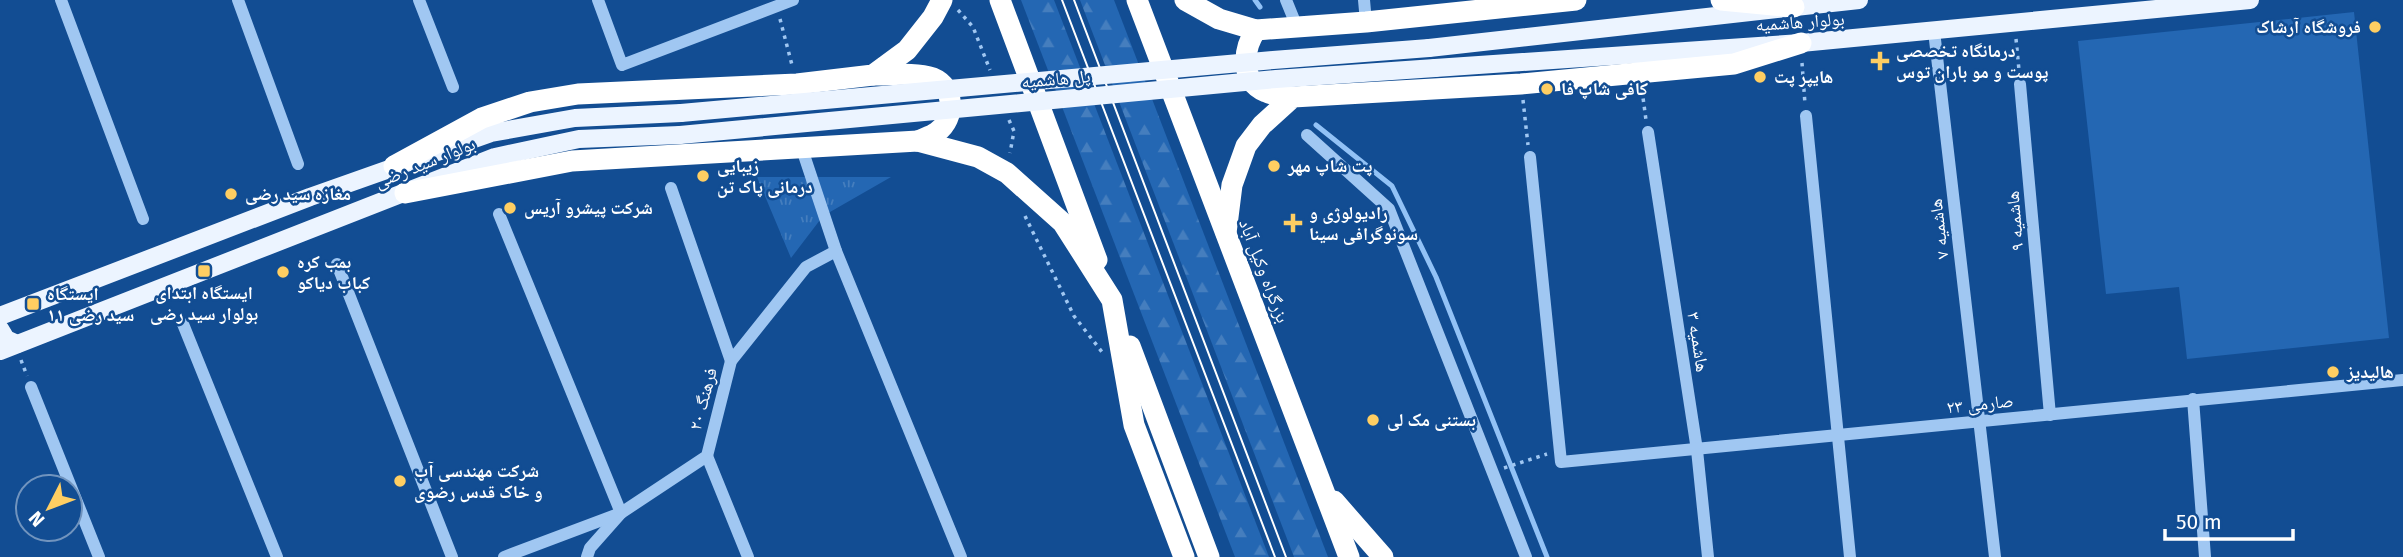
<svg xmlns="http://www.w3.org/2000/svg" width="2403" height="557" viewBox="0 0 2403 557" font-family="'Fira Sans','Noto Naskh Arabic',sans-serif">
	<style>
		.forest { fill: url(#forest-firs) }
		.park { fill: url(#park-tufts) }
		.garden { fill: #2467b3 }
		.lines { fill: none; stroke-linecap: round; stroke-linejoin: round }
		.stream { stroke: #92c2f6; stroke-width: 5 }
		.path { stroke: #a0c7f2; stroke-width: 3.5; stroke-dasharray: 3.5 5; stroke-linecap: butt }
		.minor { stroke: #a0c7f2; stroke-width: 12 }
		.major { stroke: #ecf4ff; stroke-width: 18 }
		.highway { stroke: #fff; stroke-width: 21 }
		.tram { stroke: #fff; stroke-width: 2 }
		.major-bridge { stroke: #ecf4ff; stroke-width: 18 }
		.poi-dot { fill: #ffce62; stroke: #124d93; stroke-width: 2.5 }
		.labels { text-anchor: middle; stroke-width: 5; stroke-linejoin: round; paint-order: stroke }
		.street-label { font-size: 18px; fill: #fff; stroke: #124d93 }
		.poi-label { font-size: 18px; font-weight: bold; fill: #fff; stroke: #124d93; text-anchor: start }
	</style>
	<defs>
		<pattern id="forest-firs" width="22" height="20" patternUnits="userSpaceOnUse" patternTransform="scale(1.75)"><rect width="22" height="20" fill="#2467b3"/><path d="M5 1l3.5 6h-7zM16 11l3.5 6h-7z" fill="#457ebe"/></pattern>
		<pattern id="park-tufts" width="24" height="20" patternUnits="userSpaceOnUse" patternTransform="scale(1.75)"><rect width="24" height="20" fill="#2467b3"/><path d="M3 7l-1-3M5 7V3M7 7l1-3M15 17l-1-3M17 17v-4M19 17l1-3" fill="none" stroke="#457ebe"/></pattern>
	</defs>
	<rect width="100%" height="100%" fill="#124d93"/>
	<g class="forest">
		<path d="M1021,0H1054L1269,557H1235Z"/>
		<path d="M1080,0H1114L1328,557H1294Z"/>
	</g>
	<path class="park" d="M757,177H891L823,216L791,258Z"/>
	<path class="garden" d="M2354,12L2389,338L2187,359L2179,287L2106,294L2078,41Z"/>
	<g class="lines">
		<g class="stream">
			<path d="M1255,0L1260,7"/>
			<path d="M1316,125L1392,186L1436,277L1547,557"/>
		</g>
		<g class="path">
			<path d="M958,10L973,27L990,70"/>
			<path d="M780,19L792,65"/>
			<path d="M2016,39L2019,70"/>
			<path d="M1802,63L1805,104"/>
			<path d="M1642,90L1646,120"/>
			<path d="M1523,100L1528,145"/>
			<path d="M1009,120L1014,131L1010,153"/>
			<path d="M1025,216L1074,316L1102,352"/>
			<path d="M21,360L27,376"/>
			<path d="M1504,468L1547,454"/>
		</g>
		<g class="minor">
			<path d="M61,0L143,219"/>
			<path d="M238,0L298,164"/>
			<path d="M419,0L453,87"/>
			<path d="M598,0L622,65L793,0"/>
			<path d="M1286,0L1297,27"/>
			<path d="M1364,0L1366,22"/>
			<path d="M1934,31L1995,557"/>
			<path d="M2020,84L2050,415"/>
			<path d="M1806,116L1850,557"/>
			<path d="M1648,132L1697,450L1708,557"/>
			<path d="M1307,135L1389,209L1526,557"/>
			<path d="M802,149L836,251L961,557"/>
			<path d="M1530,157L1561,462L2403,380"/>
			<path d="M671,188L731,361"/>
			<path d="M499,214L621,513L590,548L587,557"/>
			<path d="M337,264L452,557"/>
			<path d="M183,324L277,557"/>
			<path d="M31,387L99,557"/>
			<path d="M2193,399L2205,557"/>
			<path d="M707,456L748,557"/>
			<path d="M504,557L621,513L707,456L731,361L806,267L836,251"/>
		</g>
		<g class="major">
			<path d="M1429,48L1859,0"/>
			<path d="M1435,68L1801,43L2250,0"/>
			<path d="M0,316L310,197L491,133L575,118L681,113"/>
			<path d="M0,329L6,339L17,344"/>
			<path d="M0,351L495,157L579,139L680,135"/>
		</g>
		<g class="highway">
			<path d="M1000,0L1097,260"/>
			<path d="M1137,0L1349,557"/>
			<path d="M1185,0L1219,19L1256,30L1366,22L1576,0"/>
			<path d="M1721,0L1794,7"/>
			<path d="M1256,30C1243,49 1239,81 1266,92C1273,96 1285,96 1293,97"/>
			<path d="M873,75C892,75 915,72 933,78C955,87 956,118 937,132C932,136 924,138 918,141"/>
			<path d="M394,166L482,118L530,102L578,94L797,84L873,75L907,50L933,17L942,0"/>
			<path d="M405,193L572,161L918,141L978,157L1007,173L1063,223L1112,300L1134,425L1184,557"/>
			<path d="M1226,233L1232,185L1246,146L1262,125L1293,97L1521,84L1734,64L1801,43"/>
			<path d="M1130,346L1209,557"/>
			<path d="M1334,501L1383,557"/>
		</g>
		<g class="tram">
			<path d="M1062,0L1275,557"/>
			<path d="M1074,0L1286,557"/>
		</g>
		<g class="major-bridge">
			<path d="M681,113L1273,60L1429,48"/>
			<path d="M680,135L1276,79L1435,68"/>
		</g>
	</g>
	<g class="poi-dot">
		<circle cx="2375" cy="27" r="7"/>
		<path d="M1876.5 50.5h7v7h7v7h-7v7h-7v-7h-7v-7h7z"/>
		<circle cx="1760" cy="77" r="7"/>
		<circle cx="1547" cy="89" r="7"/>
		<circle cx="1274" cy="166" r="7"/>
		<circle cx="703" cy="176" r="7"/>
		<circle cx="231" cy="194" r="7"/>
		<circle cx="510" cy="208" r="7"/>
		<path d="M1289.5 212.5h7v7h7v7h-7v7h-7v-7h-7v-7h7z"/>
		<rect x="197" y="264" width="14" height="14" rx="3.5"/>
		<circle cx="283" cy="272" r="7"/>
		<rect x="26" y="297" width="14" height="14" rx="3.5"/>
		<circle cx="2333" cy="372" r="7"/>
		<circle cx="1373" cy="420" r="7"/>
		<circle cx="400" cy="481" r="7"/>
	</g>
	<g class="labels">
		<g class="street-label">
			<text transform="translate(1800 22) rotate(-4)" y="6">بولوار هاشمیه</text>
			<text transform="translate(1056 79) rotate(-5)" y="6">پل هاشمیه</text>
			<text transform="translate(425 163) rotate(-22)" y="6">بولوار سید رضی</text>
			<text transform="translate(2015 221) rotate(-95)" y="6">هاشمیه ۹</text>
			<text transform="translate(1939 229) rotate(-97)" y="6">هاشمیه ۷</text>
			<text transform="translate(1264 271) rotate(69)" y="6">بزرگراه وکیل آباد</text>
			<text transform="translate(1698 342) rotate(81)" y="6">هاشمیه ۳</text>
			<text transform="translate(703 399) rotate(-75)" y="6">فرهنگ ۲۰</text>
			<text transform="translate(1980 404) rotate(-6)" y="6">صارمی ۲۳</text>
		</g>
		<g class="poi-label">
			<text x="2361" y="33" text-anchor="end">فروشگاه آرشاک</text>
			<text x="1896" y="57">درمانگاه تخصصی<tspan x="1896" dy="21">پوست و مو باران توس</tspan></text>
			<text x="1774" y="83">هایپر پت</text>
			<text x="1561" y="95">کافی شاپ فا</text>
			<text x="717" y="172">زیبایی<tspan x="717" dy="21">درمانی پاک تن</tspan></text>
			<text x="1288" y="172">پت شاپ مهر</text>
			<text x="245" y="200">مغازه سید رضی</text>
			<text x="524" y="214">شرکت پیشرو آریس</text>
			<text x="1309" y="219">رادیولوژی و<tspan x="1309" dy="21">سونوگرافی سینا</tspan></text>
			<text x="297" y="268">بمب کره<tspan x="297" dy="21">کباب دیاکو</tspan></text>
			<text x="204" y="299" text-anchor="middle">ایستگاه ابتدای<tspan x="204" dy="21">بولوار سید رضی</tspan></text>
			<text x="47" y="300">ایستگاه<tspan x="47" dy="21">سید رضی ۱۱</tspan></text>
			<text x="2347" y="378">هالیدیز</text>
			<text x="1387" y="426">بستنی مک لی</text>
			<text x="414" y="477">شرکت مهندسی آب<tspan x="414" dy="21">و خاک قدس رضوی</tspan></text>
		</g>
	</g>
	<g transform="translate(49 508) rotate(228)"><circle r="33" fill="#124d93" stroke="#7194be" stroke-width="2"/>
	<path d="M0-5L12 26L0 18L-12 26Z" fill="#ffce62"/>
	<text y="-10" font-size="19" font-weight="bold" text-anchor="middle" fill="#ffffff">N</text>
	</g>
	<path d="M2165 529v10h128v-10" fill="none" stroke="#ffffff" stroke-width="3.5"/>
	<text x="2176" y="529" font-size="21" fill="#ffffff" stroke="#124d93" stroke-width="5" paint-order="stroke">50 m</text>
</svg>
